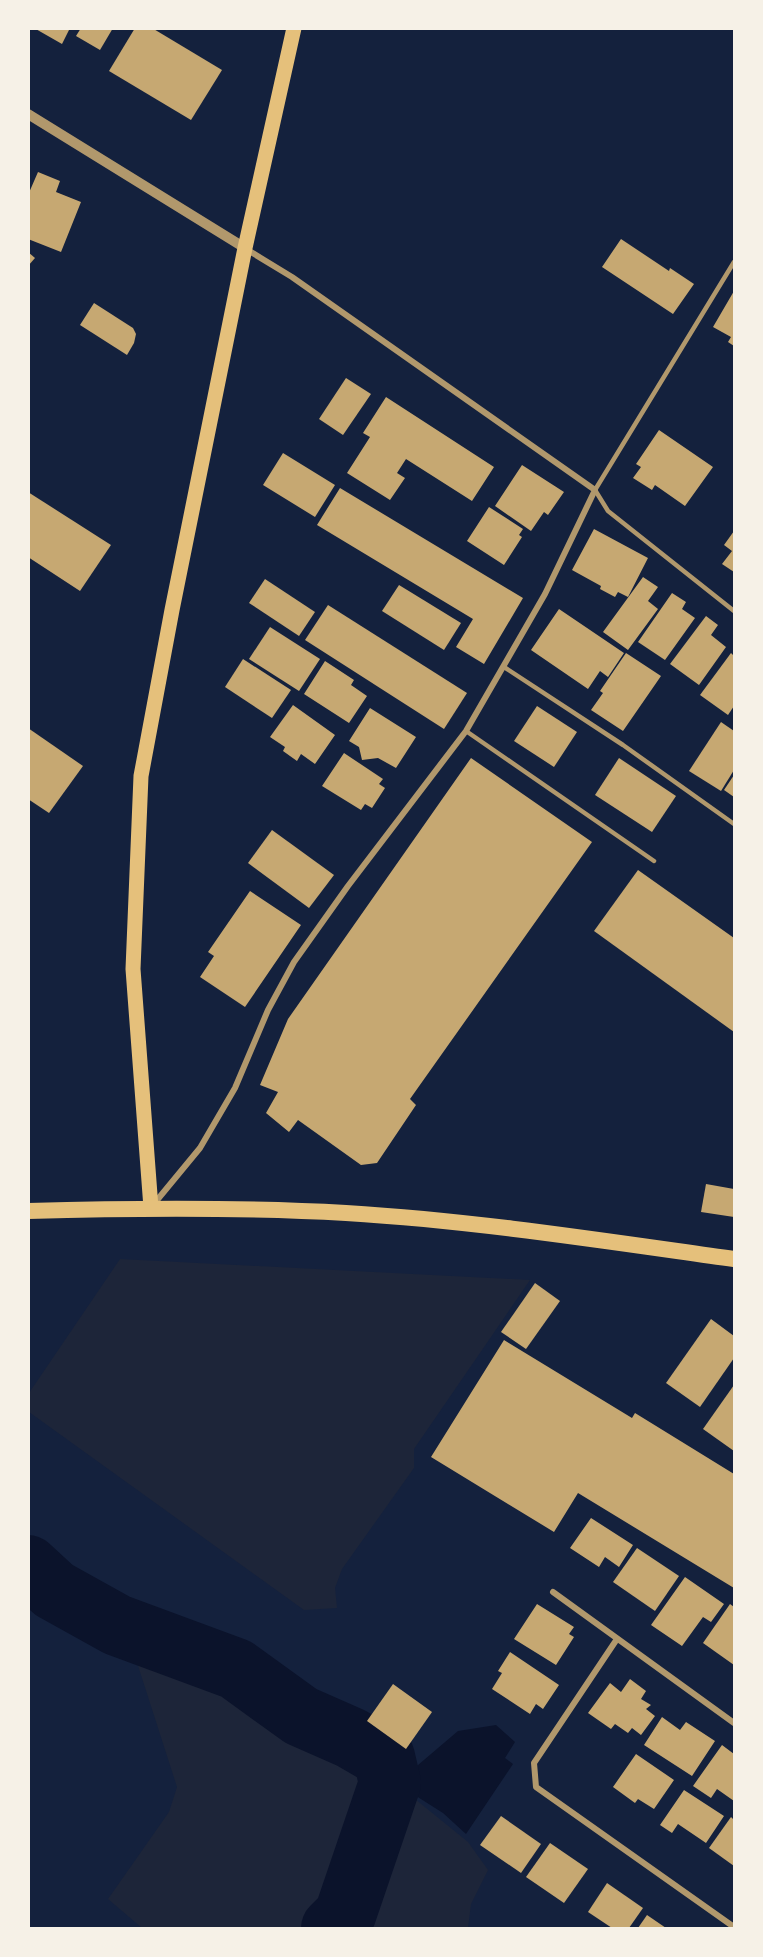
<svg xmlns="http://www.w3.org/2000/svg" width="763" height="1957" viewBox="0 0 763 1957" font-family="'Fira Sans Condensed',sans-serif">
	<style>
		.green { fill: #1d2539 }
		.water { fill: #0b132b }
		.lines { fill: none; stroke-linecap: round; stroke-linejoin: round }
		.river { stroke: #0b132b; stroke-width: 62 }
		.building { fill: #c6a872 }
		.service { stroke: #b1986c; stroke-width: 4.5 }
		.minor { stroke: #b1986c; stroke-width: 6 }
		.tertiary { stroke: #b1986c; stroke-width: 10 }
		.primary { stroke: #e5c07b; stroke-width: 15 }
		.trunk { stroke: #e5c07b; stroke-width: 16 }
	</style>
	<rect width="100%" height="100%" fill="#14213d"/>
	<g class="green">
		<path d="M120,1259L530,1280L414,1449V1468L342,1569L335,1588L337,1608L304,1610L29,1412V1393Z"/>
		<path d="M132,1647L207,1668L240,1685L287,1720L365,1755L377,1768L379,1791L339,1894L327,1919L318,1928H142L108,1899L169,1812L177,1787Z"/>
		<path d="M402,1795H410L468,1842L488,1870L471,1904L468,1928H349L358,1917Z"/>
	</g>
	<path class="water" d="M496,1725L515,1742L505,1758L513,1764L466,1834L443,1813L413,1794L411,1771L458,1731Z"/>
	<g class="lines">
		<path class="river" d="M28,1566L54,1590L117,1625L236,1669L301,1716L351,1738L384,1757L390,1783L345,1915L332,1928"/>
	</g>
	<g class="building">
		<path d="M34,28H70L62,44Z"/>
		<path d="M81,28H113L100,50L76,36Z"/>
		<path d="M135,28H152L222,70L191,120L109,71Z"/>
		<path d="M38,172L60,181L56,192L81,202L61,252L28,239V195Z"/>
		<path d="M621,239L669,271L670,268L694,284L673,314L602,267Z"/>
		<path d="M28,252L35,258L28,266Z"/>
		<path d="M734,291V346L728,342L731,337L713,327Z"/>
		<path d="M94,303L133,328L136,334L134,343L127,355L80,325Z"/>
		<path d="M346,378L371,394L343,435L319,419Z"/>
		<path d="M386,397L494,467L472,501L406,459L397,473L405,478L390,500L347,473L370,437L363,433Z"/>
		<path d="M659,430L713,467L685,506L655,485L652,490L633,478L641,467L636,464Z"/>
		<path d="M283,453L335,485L315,517L263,485Z"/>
		<path d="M522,465L564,492L548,515L544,512L531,531L495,506Z"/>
		<path d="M340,488L523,598L484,664L456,647L473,619L317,525Z"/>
		<path d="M28,492L111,545L80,591L28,557Z"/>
		<path d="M489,507L523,529L519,535L522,537L504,565L467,541Z"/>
		<path d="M594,529L648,558L628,597L618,592L615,597L600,589L601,586L572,570Z"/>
		<path d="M734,531V572L722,564L732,551L724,545Z"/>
		<path d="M643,577L658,587L648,601L658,609L628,650L603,632Z"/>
		<path d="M265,579L315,612L299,636L249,603Z"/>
		<path d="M399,585L461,623L444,650L382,611Z"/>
		<path d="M672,593L686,602L682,609L695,618L665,660L638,642Z"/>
		<path d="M328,605L467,693L444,729L305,640Z"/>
		<path d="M559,609L624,653L608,677L600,671L588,689L531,650Z"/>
		<path d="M706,616L718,625L711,635L726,647L699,685L670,664Z"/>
		<path d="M270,627L320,659L299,691L249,659Z"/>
		<path d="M626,653L661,676L623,731L591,710L603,693L600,691Z"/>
		<path d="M731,653L734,656V706L728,715L700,695Z"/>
		<path d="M243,659L291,690L272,718L225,687Z"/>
		<path d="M325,661L354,680L351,685L367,696L349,723L304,694Z"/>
		<path d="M293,705L335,735L315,764L301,754L297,761L283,751L285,747L270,737Z"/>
		<path d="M537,706L577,732L554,767L514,741Z"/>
		<path d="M370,708L416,737L396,768L378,758L362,760L359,747L349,741Z"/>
		<path d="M721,722L734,731V770L721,791L689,771Z"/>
		<path d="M28,728L83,766L49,813L28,799Z"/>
		<path d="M344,753L383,779L379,784L385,788L372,808L365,804L361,810L322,786Z"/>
		<path d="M471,758L592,842L410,1099L416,1105L377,1163L361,1165L298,1120L289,1132L266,1113L278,1092L260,1085L288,1019Z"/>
		<path d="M619,758L676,796L652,832L595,795Z"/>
		<path d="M734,775V797L724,790Z"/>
		<path d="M272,830L334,875L309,908L248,863Z"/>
		<path d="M638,870L734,938V1032L594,931Z"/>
		<path d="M250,891L301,925L245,1007L200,977L214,956L208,952Z"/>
		<path d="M706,1184L734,1189V1217L701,1212Z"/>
		<path d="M535,1283L560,1301L526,1349L501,1332Z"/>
		<path d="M711,1319L734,1336V1358L700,1407L666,1383Z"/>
		<path d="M504,1340L632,1418L635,1413L734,1474V1588L578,1493L554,1532L431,1457Z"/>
		<path d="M734,1385V1451L703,1429Z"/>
		<path d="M591,1518L633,1545L619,1567L605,1557L599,1567L570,1548Z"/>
		<path d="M637,1548L679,1576L655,1611L613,1582Z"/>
		<path d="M685,1577L724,1604L711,1622L703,1617L682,1646L651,1625Z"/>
		<path d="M537,1604L574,1627L569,1634L574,1637L556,1665L514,1639Z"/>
		<path d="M730,1604L734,1607V1665L703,1643Z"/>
		<path d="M510,1652L559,1685L543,1709L536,1704L530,1714L492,1689L502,1673L498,1671Z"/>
		<path d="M630,1679L646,1691L641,1699L651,1705L646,1709L655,1716L641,1735L632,1728L628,1733L615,1724L611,1729L588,1713L610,1683L621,1692Z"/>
		<path d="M393,1684L432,1712L406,1749L367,1721Z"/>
		<path d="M662,1717L680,1730L686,1722L715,1741L692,1776L644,1745Z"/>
		<path d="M722,1745L734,1754V1801L717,1789L711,1798L693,1786Z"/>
		<path d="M636,1754L674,1780L654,1809L638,1799L635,1803L613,1787Z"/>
		<path d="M684,1790L724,1816L706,1843L678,1824L672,1833L660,1825Z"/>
		<path d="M501,1816L541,1844L521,1873L480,1845Z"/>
		<path d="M731,1817L734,1820V1866L709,1848Z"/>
		<path d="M550,1843L588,1869L564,1903L526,1877Z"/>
		<path d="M607,1883L643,1908L629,1928H612L588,1912Z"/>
		<path d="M647,1915L666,1928H638Z"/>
	</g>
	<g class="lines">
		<g class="service">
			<path d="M734,262L595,490L608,511L734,611"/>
			<path d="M504,667L623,745L734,824"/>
			<path d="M466,731L654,861"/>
		</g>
		<g class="minor">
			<path d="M153,1205L200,1148L235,1088L268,1010L294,962L348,886L466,731L545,594L595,490L292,277L246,249"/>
			<path d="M553,1592L734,1723"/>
			<path d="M617,1639L534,1763L536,1787L734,1927"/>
		</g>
		<path class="tertiary" d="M28,114L245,248"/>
		<path class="primary" d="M151,1208L133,969L141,776L172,610L245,248L294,28"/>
		<path class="trunk" d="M28,1211C135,1208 240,1207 346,1213C477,1221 605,1241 734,1259"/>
	</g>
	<rect width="763" height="1957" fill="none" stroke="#f6f1e7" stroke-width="60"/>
</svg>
